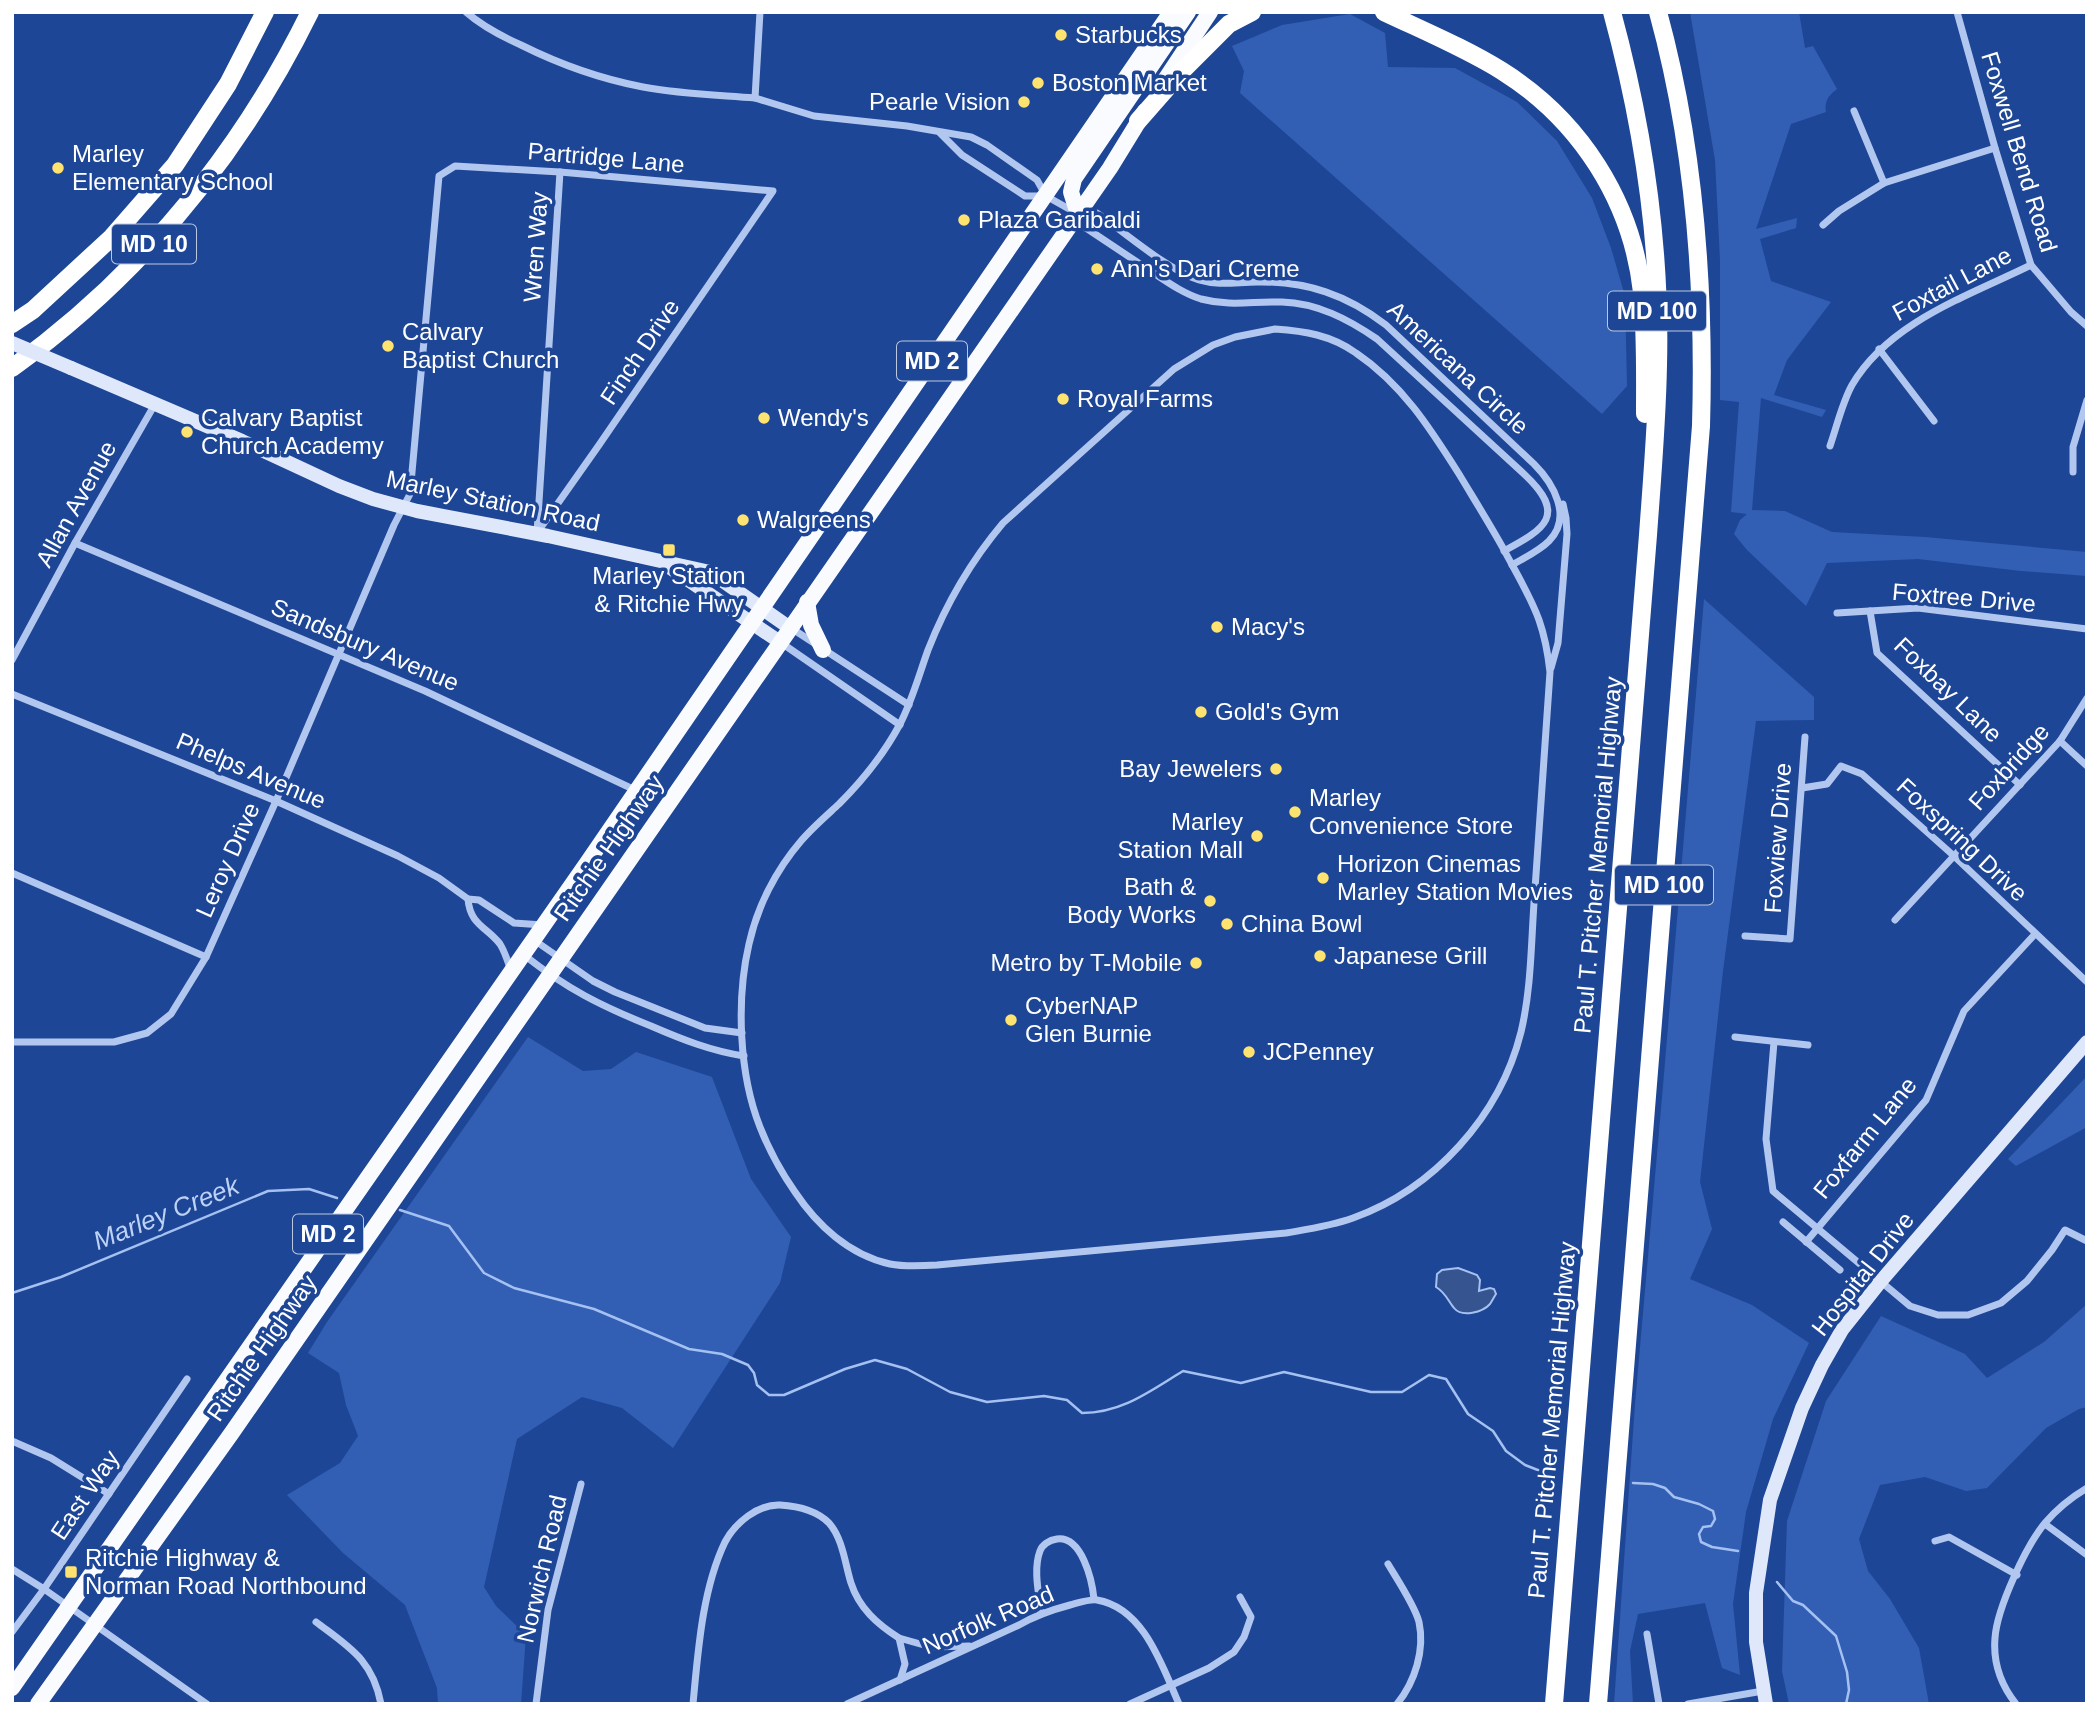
<svg xmlns="http://www.w3.org/2000/svg" width="2099" height="1716" viewBox="0 0 2099 1716" font-family="Helvetica,sans-serif">
	<style>
		.green { fill: #325fb4 }
		.water { fill: #36548f; stroke: #a5c1f1; stroke-width: 2 }
		.lines { fill: none; stroke-linecap: round; stroke-linejoin: round }
		.stream { stroke: #a5c1f1; stroke-width: 2.5 }
		.street { stroke: #b2c7ef; stroke-width: 7 }
		.secondary { stroke: #dfe8fb; stroke-width: 14 }
		.primary { stroke: #fafbff; stroke-width: 16 }
		.highway { stroke: #fff; stroke-width: 18 }
		.secondary-bridge { stroke: #dfe8fb; stroke-width: 14 }
		.poi-dot { fill: #fee371; stroke: #1e4696; stroke-width: 2.5 }
		.labels { text-anchor: middle; stroke-width: 7; stroke-linejoin: round; paint-order: stroke }
		.shield { fill: #1e4696; stroke: #bcc8e0; stroke-width: 2 }
		.shield-label { font-size: 23px; font-weight: bold; fill: #fff }
		.poi-label { font-size: 24px; fill: #fff; stroke: #1e4696; text-anchor: start }
		.street-label { font-size: 24px; fill: #fff; stroke: #1e4696 }
		.water-label { font-size: 26px; font-style: italic; fill: #bed2f6; stroke: #1e4696 }
	</style>
	<rect width="100%" height="100%" fill="#1e4696"/>
	<g class="green">
		<path d="M1690,12H1799L1805,48L1813,46L1837,89C1829,95 1824,101 1826,112L1791,124L1756,229L1797,218L1796,228L1760,239L1771,281L1831,302L1787,360L1774,395L1826,410L1822,417L1761,398L1752,510L1785,511L1832,532L1925,537L2087,552V576L2021,571L1918,559L1827,563L1806,606L1747,550L1734,534L1740,520L1747,514L1731,512L1739,402L1720,400V260L1715,160Z"/>
		<path d="M1350,14L1385,33L1388,67L1455,68L1517,102L1557,141L1592,198L1611,248L1625,296L1627,386L1602,414L1240,93L1244,71L1232,46L1282,25Z"/>
		<path d="M1704,599L1814,697V720L1756,721L1723,971L1700,1182L1712,1229L1690,1279L1752,1305L1809,1343L1773,1419L1746,1512L1733,1604L1740,1675L1722,1668L1705,1603L1638,1614L1630,1651L1633,1704H1614L1635,1404L1663,1086Z"/>
		<path d="M528,1037L583,1071L611,1069L636,1052L712,1077L751,1179L791,1237L780,1283L673,1448L622,1408L582,1397L517,1439L484,1587L496,1606L526,1635L521,1704H438L437,1688L405,1605L343,1553L287,1495L340,1463L358,1436L346,1405L339,1373L308,1353L327,1322Z"/>
		<path d="M2087,1076V1127L2016,1166L2008,1159Z"/>
		<path d="M2087,1304V1407L2079,1409L2046,1428L1987,1488L1966,1491L1925,1477L1880,1485L1859,1539L1868,1571L1890,1599L1919,1648L1929,1704H1789L1782,1671L1787,1521L1826,1401L1881,1316L1965,1354L1987,1378L2044,1342Z"/>
	</g>
	<path class="water" d="M1458,1268L1477,1275L1480,1280L1479,1291L1490,1288L1494,1289L1496,1294C1494,1297 1492,1301 1490,1304C1483,1312 1462,1318 1454,1308C1448,1301 1446,1293 1436,1287L1437,1274L1442,1270Z"/>
	<g class="lines">
		<g class="stream">
			<path d="M400,1210L449,1226L484,1273L514,1288L594,1309L689,1349L722,1354L748,1365L754,1373L757,1385L769,1395H784L845,1369L875,1360L907,1369L950,1392L987,1402L1044,1396L1067,1400L1082,1413C1122,1413 1150,1391 1183,1371L1241,1383L1284,1372L1371,1392H1402L1429,1375L1446,1379L1468,1414L1493,1431L1506,1451L1525,1465L1553,1476"/>
			<path d="M12,1293L61,1277L268,1191L309,1189L337,1198"/>
			<path d="M1633,1483L1653,1484L1665,1488L1674,1497L1699,1504L1713,1511L1715,1519L1711,1526L1703,1527L1699,1534L1701,1542L1712,1547L1738,1551"/>
			<path d="M1777,1582L1793,1601L1803,1605L1836,1636L1847,1672L1849,1690L1846,1704"/>
		</g>
		<g class="street">
			<path d="M466,12C482,26 501,36 521,45C559,64 601,79 643,87C680,94 718,95 755,98L760,12"/>
			<path d="M1957,12L1995,148L2031,265L2071,312L2087,326"/>
			<path d="M755,98L814,116L907,126L971,137L987,145L1037,180L1046,196L1078,214L1086,228C1107,242 1128,256 1149,270C1166,281 1182,293 1201,299C1232,307 1252,301 1282,302C1317,303 1348,319 1377,339L1524,474C1568,515 1545,529 1504,551"/>
			<path d="M1854,111L1884,183"/>
			<path d="M940,133L962,155L1025,196H1043"/>
			<path d="M1082,214L1097,213C1125,233 1168,270 1199,280C1219,286 1237,282 1257,282C1307,281 1347,295 1386,325L1534,464C1553,483 1573,517 1549,541C1539,551 1524,558 1512,565"/>
			<path d="M1823,225L1839,211L1884,183L1995,148"/>
			<path d="M1275,329C1304,331 1331,335 1356,353C1402,384 1430,428 1459,474C1474,499 1489,523 1503,548C1515,571 1530,595 1539,620C1545,637 1548,654 1550,672C1545,745 1540,817 1535,889C1531,937 1532,986 1521,1032C1500,1116 1434,1189 1353,1218C1331,1226 1309,1229 1286,1233L937,1265C921,1266 905,1267 890,1264C849,1255 817,1225 795,1192C781,1172 769,1150 760,1127C739,1074 736,1000 749,944C757,907 776,870 801,841C812,828 826,816 839,804C862,781 884,754 900,724C912,701 919,675 928,650C946,604 971,561 1003,523L1174,369L1213,345L1235,337Z"/>
			<path d="M1879,349L1934,421"/>
			<path d="M1830,446C1837,426 1842,403 1852,385C1889,322 1968,296 2031,265"/>
			<path d="M2073,472V447L2087,400"/>
			<path d="M537,533L560,172"/>
			<path d="M75,543L425,691L635,790"/>
			<path d="M1870,611L1877,653L2020,785"/>
			<path d="M1837,613L1918,608L2087,629"/>
			<path d="M791,628L909,705"/>
			<path d="M780,642L900,725"/>
			<path d="M12,660L75,543L155,404"/>
			<path d="M1551,668L1558,643L1567,534L1566,518L1563,504"/>
			<path d="M12,694L276,801L398,856L439,878L468,899L479,900L514,923L543,925"/>
			<path d="M2060,741L2087,766"/>
			<path d="M1802,788L1827,784L1841,766L1862,774L1954,856L2087,982"/>
			<path d="M12,873L206,957"/>
			<path d="M468,899C470,925 487,927 500,944C505,952 508,962 511,971"/>
			<path d="M1895,920L2060,741L2087,698"/>
			<path d="M1745,936L1790,939L1805,737"/>
			<path d="M534,940L593,981L615,992L705,1028L742,1033"/>
			<path d="M524,955C567,989 601,1006 651,1026C681,1039 711,1051 744,1056"/>
			<path d="M1735,1037L1808,1045"/>
			<path d="M12,1042H114L147,1033L171,1014L206,957L276,801L394,525L410,494L439,176L455,166L560,172L773,191L599,445L537,533"/>
			<path d="M1774,1042L1766,1139L1773,1191L1910,1306L1938,1315H1968L2001,1303L2027,1281L2052,1250L2065,1230L2087,1241"/>
			<path d="M1783,1222L1840,1270"/>
			<path d="M1806,1242L1926,1100L1964,1011L2035,934"/>
			<path d="M12,1441L51,1458L109,1494"/>
			<path d="M2045,1524L2087,1555"/>
			<path d="M1935,1541L1949,1537L2017,1575"/>
			<path d="M1388,1564C1397,1579 1415,1606 1419,1622C1425,1650 1415,1682 1397,1704"/>
			<path d="M12,1569L44,1589L207,1704"/>
			<path d="M1041,1613C1039,1594 1033,1569 1040,1551C1042,1545 1049,1540 1057,1539C1082,1536 1092,1580 1094,1599"/>
			<path d="M316,1622C349,1647 373,1660 381,1704"/>
			<path d="M12,1632L44,1589L187,1379"/>
			<path d="M1647,1634L1659,1704"/>
			<path d="M900,1680L905,1664L899,1638L931,1647L969,1646"/>
			<path d="M536,1704L548,1610L581,1484"/>
			<path d="M693,1704C698,1652 702,1590 725,1542C735,1523 758,1504 780,1505C797,1506 817,1511 829,1523C843,1539 845,1564 851,1583C859,1608 877,1624 899,1638"/>
			<path d="M847,1704L1019,1625C1036,1615 1051,1610 1070,1605C1078,1603 1089,1599 1097,1600C1144,1608 1162,1666 1179,1704"/>
			<path d="M1130,1704L1209,1668L1234,1652L1244,1637L1251,1617L1240,1597"/>
			<path d="M1688,1704L1763,1691"/>
			<path d="M2016,1704C2001,1685 1993,1662 1995,1638C1997,1608 2026,1546 2045,1523C2056,1510 2072,1497 2087,1488"/>
		</g>
		<g class="secondary">
			<path d="M71,368L242,441L339,486L373,499L417,511L548,536L710,572L790,628"/>
			<path d="M669,567L780,642"/>
			<path d="M1766,1704L1756,1642V1593L1770,1500L1802,1408L1822,1365L1842,1330L1881,1281L2087,1042"/>
		</g>
		<g class="primary">
			<path d="M1163,83L1210,12"/>
			<path d="M1078,214L1071,192L1074,179L1188,12"/>
			<path d="M807,602L811,625L823,650"/>
			<path d="M12,1688L587,863L1171,12"/>
			<path d="M38,1704L231,1434L1110,168L1145,111"/>
		</g>
		<g class="highway">
			<path d="M1384,12C1424,31 1465,48 1502,71C1580,120 1632,201 1642,292C1646,333 1645,374 1645,414"/>
			<path d="M1138,121L1181,72L1229,24L1252,12"/>
			<path d="M12,324L33,310L112,237L175,165L228,84L265,12"/>
			<path d="M12,368C142,274 239,156 310,12"/>
			<path d="M1554,1704L1648,535C1652,479 1657,422 1658,365C1661,247 1643,126 1612,12"/>
			<path d="M1598,1704L1701,426C1705,287 1695,147 1658,12"/>
		</g>
		<path class="secondary-bridge" d="M12,343L71,368"/>
	</g>
	<g class="poi-dot">
		<circle cx="1061" cy="35" r="7"/>
		<circle cx="1038" cy="83" r="7"/>
		<circle cx="1024" cy="102" r="7"/>
		<circle cx="58" cy="168" r="7"/>
		<circle cx="964" cy="220" r="7"/>
		<circle cx="1097" cy="269" r="7"/>
		<circle cx="388" cy="346" r="7"/>
		<circle cx="1063" cy="399" r="7"/>
		<circle cx="764" cy="418" r="7"/>
		<circle cx="187" cy="432" r="7"/>
		<circle cx="743" cy="520" r="7"/>
		<rect x="662" y="543" width="14" height="14" rx="3.5"/>
		<circle cx="1217" cy="627" r="7"/>
		<circle cx="1201" cy="712" r="7"/>
		<circle cx="1276" cy="769" r="7"/>
		<circle cx="1295" cy="812" r="7"/>
		<circle cx="1257" cy="836" r="7"/>
		<circle cx="1323" cy="878" r="7"/>
		<circle cx="1210" cy="901" r="7"/>
		<circle cx="1227" cy="924" r="7"/>
		<circle cx="1320" cy="956" r="7"/>
		<circle cx="1196" cy="963" r="7"/>
		<circle cx="1011" cy="1020" r="7"/>
		<circle cx="1249" cy="1052" r="7"/>
		<rect x="64" y="1565" width="14" height="14" rx="3.5"/>
	</g>
	<g class="labels">
		<g class="shield">
			<rect x="112" y="224.5" width="84" height="39" rx="5"/>
			<rect x="1608" y="291.5" width="98" height="39" rx="5"/>
			<rect x="897" y="341.5" width="70" height="39" rx="5"/>
			<rect x="1615" y="865.5" width="98" height="39" rx="5"/>
			<rect x="293" y="1214.5" width="70" height="39" rx="5"/>
		</g>
		<g class="shield-label">
			<text x="154" y="252">MD 10</text>
			<text x="1657" y="319">MD 100</text>
			<text x="932" y="369">MD 2</text>
			<text x="1664" y="893">MD 100</text>
			<text x="328" y="1242">MD 2</text>
		</g>
		<g class="poi-label">
			<text x="1075" y="43">Starbucks</text>
			<text x="1052" y="91">Boston Market</text>
			<text x="1010" y="110" text-anchor="end">Pearle Vision</text>
			<text x="72" y="162">Marley<tspan x="72" dy="28">Elementary School</tspan></text>
			<text x="978" y="228">Plaza Garibaldi</text>
			<text x="1111" y="277">Ann's Dari Creme</text>
			<text x="402" y="340">Calvary<tspan x="402" dy="28">Baptist Church</tspan></text>
			<text x="1077" y="407">Royal Farms</text>
			<text x="201" y="426">Calvary Baptist<tspan x="201" dy="28">Church Academy</tspan></text>
			<text x="778" y="426">Wendy's</text>
			<text x="757" y="528">Walgreens</text>
			<text x="669" y="584" text-anchor="middle">Marley Station<tspan x="669" dy="28">&amp; Ritchie Hwy</tspan></text>
			<text x="1231" y="635">Macy's</text>
			<text x="1215" y="720">Gold's Gym</text>
			<text x="1262" y="777" text-anchor="end">Bay Jewelers</text>
			<text x="1309" y="806">Marley<tspan x="1309" dy="28">Convenience Store</tspan></text>
			<text x="1243" y="830" text-anchor="end">Marley<tspan x="1243" dy="28">Station Mall</tspan></text>
			<text x="1337" y="872">Horizon Cinemas<tspan x="1337" dy="28">Marley Station Movies</tspan></text>
			<text x="1196" y="895" text-anchor="end">Bath &amp;<tspan x="1196" dy="28">Body Works</tspan></text>
			<text x="1241" y="932">China Bowl</text>
			<text x="1334" y="964">Japanese Grill</text>
			<text x="1182" y="971" text-anchor="end">Metro by T-Mobile</text>
			<text x="1025" y="1014">CyberNAP<tspan x="1025" dy="28">Glen Burnie</tspan></text>
			<text x="1263" y="1060">JCPenney</text>
			<text x="85" y="1566">Ritchie Highway &amp;<tspan x="85" dy="28">Norman Road Northbound</tspan></text>
		</g>
		<g class="street-label">
			<text transform="translate(2019 152) rotate(73)" y="8">Foxwell Bend Road</text>
			<text transform="translate(606 158) rotate(5)" y="8">Partridge Lane</text>
			<text transform="translate(536 247) rotate(-86)" y="8">Wren Way</text>
			<text transform="translate(1952 284) rotate(-28)" y="8">Foxtail Lane</text>
			<text transform="translate(640 352) rotate(-56)" y="8">Finch Drive</text>
			<text transform="translate(1458 368) rotate(43)" y="8">Americana Circle</text>
			<text transform="translate(493 501) rotate(12)" y="8">Marley Station Road</text>
			<text transform="translate(76 504) rotate(-61)" y="8">Allan Avenue</text>
			<text transform="translate(1964 598) rotate(5)" y="8">Foxtree Drive</text>
			<text transform="translate(365 645) rotate(23)" y="8">Sandsbury Avenue</text>
			<text transform="translate(1948 690) rotate(44)" y="8">Foxbay Lane</text>
			<text transform="translate(2009 767) rotate(-48)" y="8">Foxbridge</text>
			<text transform="translate(251 771) rotate(23)" y="8">Phelps Avenue</text>
			<text transform="translate(1778 838) rotate(-86)" y="8">Foxview Drive</text>
			<text transform="translate(1962 840) rotate(43)" y="8">Foxspring Drive</text>
			<text transform="translate(609 848) rotate(-55)" y="8">Ritchie Highway</text>
			<text transform="translate(1598 855) rotate(-85)" y="8">Paul T. Pitcher Memorial Highway</text>
			<text transform="translate(228 860) rotate(-66)" y="8">Leroy Drive</text>
			<text transform="translate(1865 1138) rotate(-51)" y="8">Foxfarm Lane</text>
			<text transform="translate(1863 1274) rotate(-52)" y="8">Hospital Drive</text>
			<text transform="translate(262 1348) rotate(-55)" y="8">Ritchie Highway</text>
			<text transform="translate(1552 1420) rotate(-85)" y="8">Paul T. Pitcher Memorial Highway</text>
			<text transform="translate(85 1495) rotate(-56)" y="8">East Way</text>
			<text transform="translate(542 1569) rotate(-77)" y="8">Norwich Road</text>
			<text transform="translate(988 1620) rotate(-23)" y="8">Norfolk Road</text>
		</g>
		<g class="water-label">
			<text transform="translate(166 1213) rotate(-22)" y="9">Marley Creek</text>
		</g>
	</g>
	<rect width="2099" height="1716" fill="none" stroke="#ffffff" stroke-width="28"/>
</svg>
